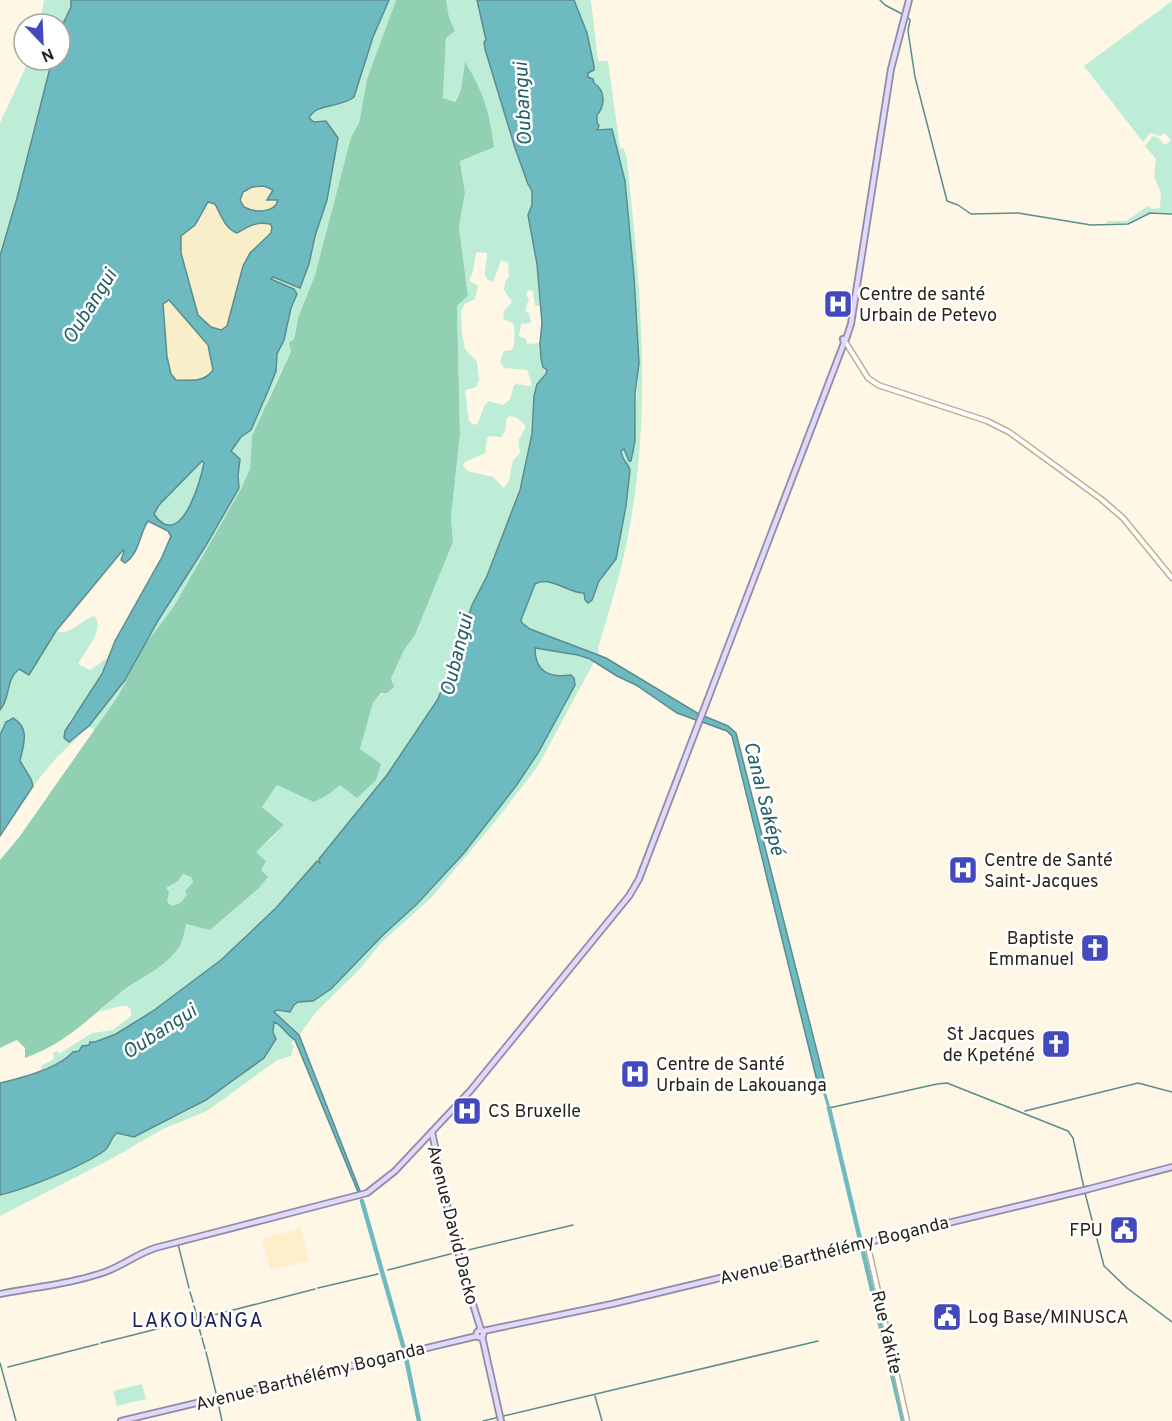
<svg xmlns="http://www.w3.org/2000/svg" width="1172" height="1421" viewBox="0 0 1172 1421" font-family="Overpass,sans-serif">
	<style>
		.built { fill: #feeeca }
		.green { fill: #beedd7; fill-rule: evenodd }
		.forest { fill: #92d0b4; fill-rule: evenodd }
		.sand { fill: #f8eec9 }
		.water { fill: #6ebac1; stroke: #598d8f; stroke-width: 1.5; fill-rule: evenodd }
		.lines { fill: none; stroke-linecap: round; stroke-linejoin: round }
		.stream { stroke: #598d8f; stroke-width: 1.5 }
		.canal { stroke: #6ebac1; stroke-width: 3 }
		.river { stroke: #6ebac1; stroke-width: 4.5 }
		.secondary-casing { stroke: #bbaf94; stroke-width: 7 }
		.primary-casing { stroke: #9289a8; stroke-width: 8 }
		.secondary { stroke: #fff; stroke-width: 4 }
		.primary { stroke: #e0d9f9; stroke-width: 4.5 }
		.labels { text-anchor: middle; stroke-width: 5; stroke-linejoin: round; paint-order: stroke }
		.poi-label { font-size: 18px; fill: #292419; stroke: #fff; text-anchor: start }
		.street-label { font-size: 18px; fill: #292419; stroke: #fff }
		.water-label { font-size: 20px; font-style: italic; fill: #226066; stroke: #fff }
		.neighbourhood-label { font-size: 20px; letter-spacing: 1.5px; fill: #1c2159; stroke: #fff }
	</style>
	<rect width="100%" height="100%" fill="#fff7e6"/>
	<path class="built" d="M301,1228L309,1261L270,1270L262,1239Z"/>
	<g class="green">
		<path d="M44,0H71V7L60,30V24H40Z"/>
		<path d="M389,0H396L367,79L359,123L351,137L315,275L298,318L291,350L268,400L266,409L251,446L250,468L242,487L174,606L159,626L135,664L118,696L94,730L89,726L125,680L159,619L205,547L239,488L238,476L240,459L231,451L242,437L251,430L268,391L276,371L277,354L282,344L291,308L297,294L294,289L271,280L273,277L277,280L300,287L309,264L315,236L327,200L338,138L323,121L314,122L309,119C315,100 341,111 352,97C358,91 358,79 361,71C370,47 379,23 389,0Z"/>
		<path d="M446,0H477L486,41L485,49L515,148L528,184L532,191V205L528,215L535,245L540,306H535L533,291L528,290L526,295L529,299L525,311L529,313L531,323L521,324L519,336L526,339L527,344L540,343L541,359L547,369L546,374L537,384L534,396L532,434L527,464L507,526L487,576L472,605L455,656L438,699L427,717L387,775L353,819L309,872L276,908L230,953L176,996L116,1034C101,1037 88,1051 73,1052L65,1061L41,1070V1066L54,1059L53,1053L57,1051L59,1054L92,1033L113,1030L131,1016V1010L127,1006H121L99,1012L114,997L151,973L186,924L210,930L258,889L267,877L261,870L255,852L271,839L284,825L262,807L277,785L329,794L340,785L360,749L373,703L393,682L391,678L404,650L415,635L453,542L451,517L460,434L457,306L468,296L459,227L465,193L460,160L465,63L461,90L454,102L443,99L446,37L455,31L449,17ZM480,252L487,253C488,263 479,279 493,282L501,261L508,262L509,277L505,282L504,290L512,302L504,311L503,319L513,323C515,327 515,345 513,348C512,351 506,351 504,351L500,362L504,368L527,370L532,385L528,386L517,384L514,385L510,399L503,405L489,401L484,406L478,423L474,425L469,421L465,390L476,387L479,380L477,362L465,349L462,333L461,311L465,304L475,299L478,286L469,281L473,272L476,253ZM510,416L517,418L526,426C524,431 521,435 519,439C516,451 527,449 513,460L509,481L504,488L493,477L467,471L463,465L465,462L485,453L487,439L489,436L501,437L505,431L507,418Z"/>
		<path d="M574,0H591L598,61H608L620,148L624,149L627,160C640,281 652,405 630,525C623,567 610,608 598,648L599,655L530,629L522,623L521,620L535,584L538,581C555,581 568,593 584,593L585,596L595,592L604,573L616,559L626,506L630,470C628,462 623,461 621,451L624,449L629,461L632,459L639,363L634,277L625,181L612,129L597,130L599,126C594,117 600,110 604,103L599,88L594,83L592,79L588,77L590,46Z"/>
		<path d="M1172,1V213L1150,212L1127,223H1107V221H1126L1148,206L1152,209L1160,208L1161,193L1154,177L1156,159L1145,146L1153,136L1158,138L1165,145L1171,140L1165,133L1160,136L1150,133L1143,142L1084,66Z"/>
		<path d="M29,60H52L17,198L0,256V123Z"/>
		<path d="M202,461C208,477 177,554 154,514L159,505Z"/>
		<path d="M94,616C106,629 84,652 78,664L90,670L107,658C100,682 86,702 69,721L72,741L83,733L57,757L33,786L32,783L20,761C24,741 30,734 13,718L8,719L0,735V710L5,703L10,680L17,670L30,669L56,631C72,636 80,620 94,616Z"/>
		<path d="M534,648L578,655L594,662L538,766L498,818L431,898L382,942L358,971L317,1011L299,1035L288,1023L275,1014V1011L290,1012L293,1005L298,1002L304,1000L308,1001L331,989L383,935L417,904L464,853L516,786L538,753L575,685L573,676L571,675C549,678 536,672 534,648Z"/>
		<path d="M183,874L191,877L193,882L185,891L188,895L180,903L172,906L167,902L166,888L177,882Z"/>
		<path d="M271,1022C278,1024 292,1037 297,1043L294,1040L291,1043L294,1046L291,1056L276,1061L207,1111L163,1129L111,1159L0,1216V1195L78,1165L106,1150L115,1134L122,1133L134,1137L188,1111L229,1085L264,1058L276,1039Z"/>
		<path d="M142,1384L146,1399L117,1406L113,1391Z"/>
	</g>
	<path class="forest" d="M396,0H446L449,17L455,31L446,38L443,98L455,102L461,90L465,62C483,91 490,113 494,147L460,161L465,193L459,227L468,296L457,306L460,434L451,517L453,542L415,635L404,650L393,674L391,678L394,687L387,693H381L373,703L360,749L381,764L376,780L357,798L340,785L329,794L314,802L277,785L262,807L284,825L256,852L266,861L261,870L268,877L258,889L210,930L186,924C184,932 183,944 177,950C161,971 133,981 114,998C85,1022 62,1045 25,1058V1048L17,1040L0,1048V860L20,836L118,696L145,645L174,606L242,487L250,468L252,436L291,351L289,343L294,339L298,318L315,275L351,137L359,123L367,79ZM183,874L191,877L193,882L185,891L187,895L180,903L172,906L167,902L169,892L166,888L177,882Z"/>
	<g class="sand">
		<path d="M264,186L273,191L267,200H278C274,213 255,213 244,207L240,200L243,192L252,187Z"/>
		<path d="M208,202L215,204L227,227L238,233C249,226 257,221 270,224L272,227L271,233L250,253L243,266L227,326L221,330L211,328L198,315L181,253V235L195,225Z"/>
		<path d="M169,299L208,345L213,371C203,383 190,380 176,380L171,374L167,357L163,303Z"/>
	</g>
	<g class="water">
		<path d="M71,0H389L373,37L354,97C339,109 317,102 309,118L314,122L326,121L338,138L327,200L315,236L309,264L300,288L273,277L271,279L294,289L297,294L291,308L284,340L277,354L276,371L268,391L251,430L241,437L231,451L240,459L238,476L239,488L205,547L159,619L125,680L89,726L69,742L64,738L65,731L102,674L115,641L162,557L171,536L168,531L148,521C139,534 140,553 125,563L121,560L124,551L123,550L56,631L29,675L19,669C5,680 11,698 0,710V256L17,198L52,60H60V30L71,7ZM264,186L273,190L267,200H278C275,213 255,213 244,207L240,200L243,192L252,187ZM208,202L215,204C221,215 225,229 237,233C249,226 257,221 270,224L272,227L271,233L250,253L243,266L227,326L221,330L211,327L198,315L181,253V236L195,225ZM169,300L208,345L213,370C204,383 190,380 176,380L171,374L167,357L163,304ZM202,461L204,463C201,478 186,534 164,524C159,521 157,519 154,514L159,505Z"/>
		<path d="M477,0H574L587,33L594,66V70L588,73V77L593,79L594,83C606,91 605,106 597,115V122L599,126L597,130L612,129L625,181L634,277L639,363L635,394V441L631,461H629L624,449L621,451C623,463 629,463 630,470L626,506L616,559L599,581L592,600L588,603L585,600L584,593C568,593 549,575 535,584L521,620L522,623L530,629L606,658L699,714L696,720L677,713L636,685L617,676L590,659L578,655L535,648C535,672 549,678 571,675L574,678L575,685L538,753L516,786L464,853L417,904L383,935L331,989L313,1001L298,1002L294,1005L290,1012L277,1010L274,1012L299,1035L360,1191L358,1192L295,1040C287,1035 282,1025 274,1022L273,1032L276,1039L264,1058L206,1100L134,1137L117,1133C110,1138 111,1146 104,1151C83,1166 26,1189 0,1195V1083C22,1078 58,1069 73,1052L79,1051L82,1046L89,1045L90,1042H95L116,1034L153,1011L221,960L276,908L317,861L320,863L319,859L387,775L438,699L455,656L472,605L487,576L520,490L532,434L534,396L537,384L546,374L547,370L543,367L541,359L540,343L542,323L537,264L528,215L532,205V191L528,184L515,148L485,49L484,42L486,40Z"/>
		<path d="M704,716L728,726L736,733L824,1079L817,1081L732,736L727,731L702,722Z"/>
		<path d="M13,718C31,729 23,745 20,761L31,779L33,786L0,836V735L6,722Z"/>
	</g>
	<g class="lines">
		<g class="stream">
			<path d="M880,0L885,5L902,14"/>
			<path d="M906,16L910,20L908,31L915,77L947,201L958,205L971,214L1018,213L1091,225L1128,224L1150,213L1172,214"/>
			<path d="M829,1108L937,1084L947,1083L1068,1131L1073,1138L1084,1188"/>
			<path d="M1025,1111L1138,1083L1172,1092"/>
			<path d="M1085,1193L1104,1266L1127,1288L1172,1322"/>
			<path d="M178,1244L189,1288"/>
			<path d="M464,1251L573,1225"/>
			<path d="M388,1270L454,1253"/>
			<path d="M318,1288L378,1274"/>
			<path d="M190,1292L193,1302"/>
			<path d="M194,1306L197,1317"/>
			<path d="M202,1318L315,1289"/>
			<path d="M196,1319L199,1318"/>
			<path d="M198,1324L201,1335"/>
			<path d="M202,1338L205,1349"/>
			<path d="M101,1343L193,1320"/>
			<path d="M206,1352L216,1393"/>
			<path d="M0,1363L16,1421"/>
			<path d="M8,1367L98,1344"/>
			<path d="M595,1396L602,1421"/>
			<path d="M218,1402L222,1421"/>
			<path d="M483,1421L818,1341"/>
		</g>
		<path class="canal" d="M820,1078L829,1108"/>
		<g class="river">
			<path d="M829,1108L903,1421"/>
			<path d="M362,1201L404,1349"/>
			<path d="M406,1358L419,1421"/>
		</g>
		<g class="secondary-casing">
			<g id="secondary">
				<path d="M846,343L868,378L878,385L987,421L1009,432L1101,499L1123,518L1172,578"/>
				<path d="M867,1242L907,1421"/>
			</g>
		</g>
		<g class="primary-casing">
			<g id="primary">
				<path d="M432,1132L446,1201L463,1272L481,1330"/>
				<path d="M0,1294C35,1287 71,1284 105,1272C122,1266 137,1254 155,1248L367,1193L395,1171L471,1090L629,896L639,879L844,343L843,339H846L851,324L891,69L909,0"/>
				<circle cx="480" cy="1334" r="3.5"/>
				<path d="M483,1331L612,1304L1089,1189L1172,1167"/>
				<path d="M482,1336L501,1421"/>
				<path d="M121,1421L477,1336"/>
			</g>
		</g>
		<use href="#secondary" class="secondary"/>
		<use href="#primary" class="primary"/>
	</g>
	<defs>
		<g id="hospital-square" transform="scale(1.5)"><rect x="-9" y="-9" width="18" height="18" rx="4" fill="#424abe" stroke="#fff"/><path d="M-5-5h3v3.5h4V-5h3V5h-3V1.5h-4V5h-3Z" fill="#fff"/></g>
		<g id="church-square" transform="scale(1.5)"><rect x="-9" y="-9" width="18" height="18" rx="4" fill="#424abe" stroke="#fff"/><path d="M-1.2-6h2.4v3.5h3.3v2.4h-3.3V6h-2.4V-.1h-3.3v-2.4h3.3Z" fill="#fff"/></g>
		<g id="civic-square" transform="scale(1.5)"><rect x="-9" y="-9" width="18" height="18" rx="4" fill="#424abe" stroke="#fff"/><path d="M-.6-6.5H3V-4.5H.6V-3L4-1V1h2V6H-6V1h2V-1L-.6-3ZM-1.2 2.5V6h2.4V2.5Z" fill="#fff"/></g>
	</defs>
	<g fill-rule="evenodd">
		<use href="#hospital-square" x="838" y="304"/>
		<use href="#hospital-square" x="963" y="870"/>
		<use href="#church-square" x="1095" y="948"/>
		<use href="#church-square" x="1056" y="1044"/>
		<use href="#hospital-square" x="635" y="1074"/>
		<use href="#hospital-square" x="467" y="1111"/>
		<use href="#civic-square" x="1124" y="1230"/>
		<use href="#civic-square" x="947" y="1317"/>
	</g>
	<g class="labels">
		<g class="poi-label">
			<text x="859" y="300">Centre de santé<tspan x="859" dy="21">Urbain de Petevo</tspan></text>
			<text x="984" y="866">Centre de Santé<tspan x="984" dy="21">Saint-Jacques</tspan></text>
			<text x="1074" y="944" text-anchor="end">Baptiste<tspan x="1074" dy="21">Emmanuel</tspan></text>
			<text x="1035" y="1040" text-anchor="end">St Jacques<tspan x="1035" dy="21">de Kpeténé</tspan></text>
			<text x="656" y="1070">Centre de Santé<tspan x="656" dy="21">Urbain de Lakouanga</tspan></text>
			<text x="488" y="1117">CS Bruxelle</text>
			<text x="1103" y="1236" text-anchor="end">FPU</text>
			<text x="968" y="1323">Log Base/MINUSCA</text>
		</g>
		<g class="street-label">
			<text transform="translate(453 1225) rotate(76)" y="6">Avenue David Dacko</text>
			<text transform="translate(834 1250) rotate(-14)" y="6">Avenue Barthélémy Boganda</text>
			<text transform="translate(887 1332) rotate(77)" y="6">Rue Yakite</text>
			<text transform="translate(310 1376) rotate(-14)" y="6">Avenue Barthélémy Boganda</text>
		</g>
		<g class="water-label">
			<text transform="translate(522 104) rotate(-93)" y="7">Oubangui</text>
			<text transform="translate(89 306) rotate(-58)" y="7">Oubangui</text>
			<text transform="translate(456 655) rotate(-76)" y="7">Oubangui</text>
			<text transform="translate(765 798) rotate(76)" y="7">Canal Saképé</text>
			<text transform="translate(159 1031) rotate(-33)" y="7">Oubangui</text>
		</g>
		<g class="neighbourhood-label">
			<text x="198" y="1327">LAKOUANGA</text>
		</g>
	</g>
	<g transform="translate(42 42) rotate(157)"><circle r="28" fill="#ffffff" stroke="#a9a7a3" stroke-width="1.5"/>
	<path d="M0-4.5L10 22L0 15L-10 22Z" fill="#424abe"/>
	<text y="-9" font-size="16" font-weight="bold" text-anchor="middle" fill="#292419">N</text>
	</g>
</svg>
